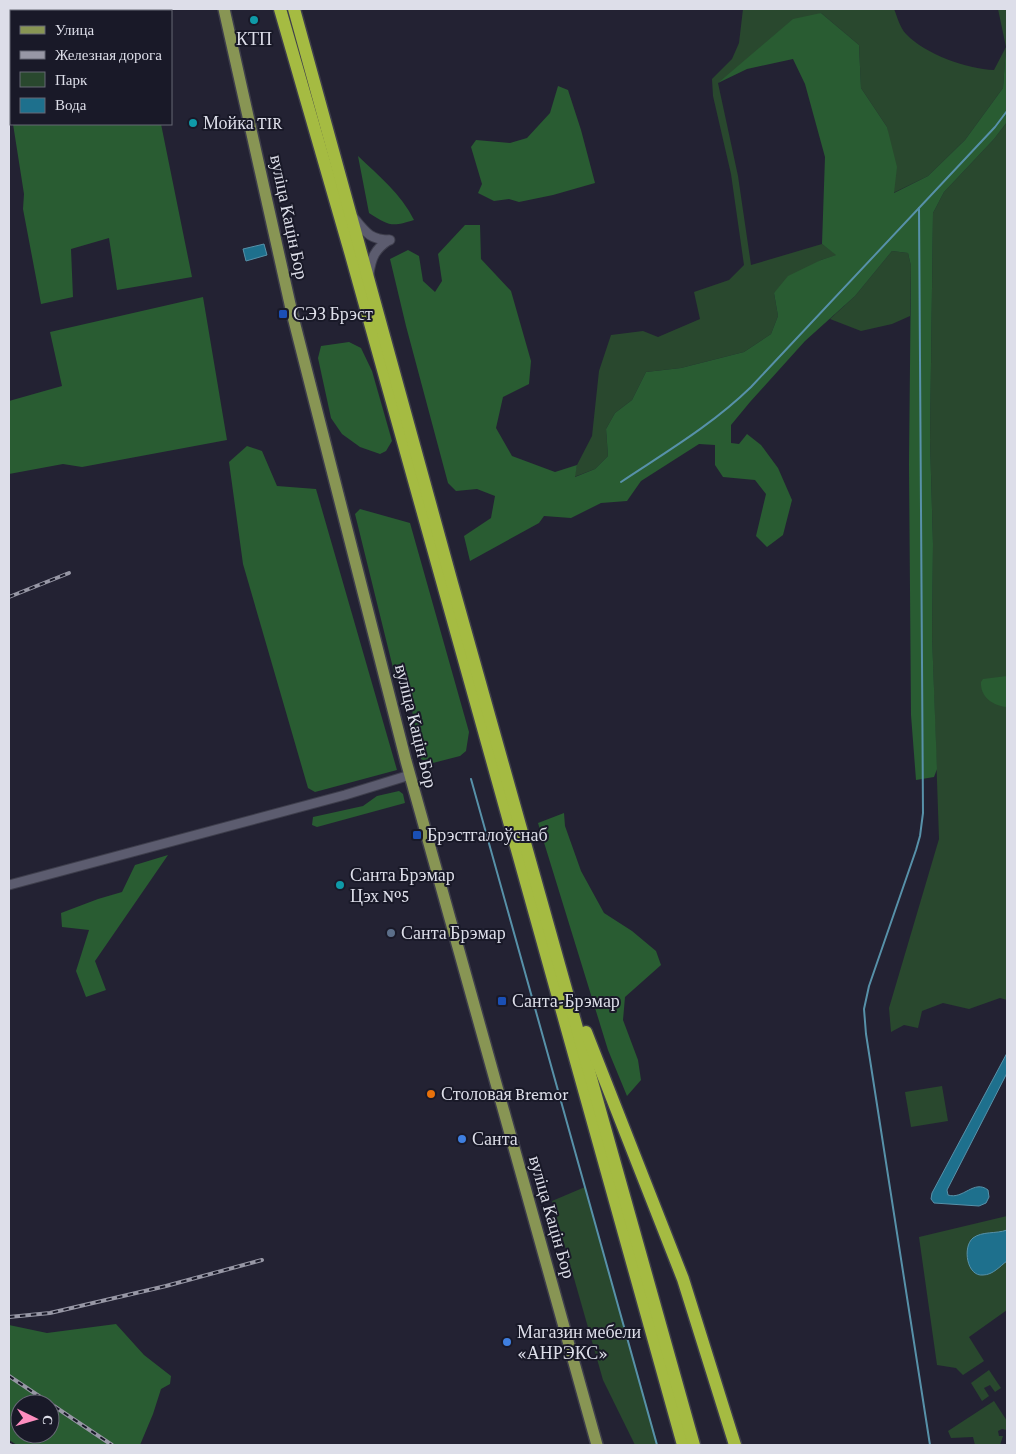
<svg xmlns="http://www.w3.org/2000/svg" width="1016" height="1454" viewBox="0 0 1016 1454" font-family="'Crimson Pro',serif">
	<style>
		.green { fill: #29482e }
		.forest { fill: #295c32; fill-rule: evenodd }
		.water { fill: #1e708d; stroke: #5791a9 }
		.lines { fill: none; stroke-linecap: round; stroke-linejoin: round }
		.stream { stroke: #5791a9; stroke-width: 2 }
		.minor-casing { stroke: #3e3e4c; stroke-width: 11 }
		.major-casing { stroke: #3e3e4c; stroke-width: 14 }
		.highway-casing { stroke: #3e3e4c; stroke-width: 15 }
		.minor { stroke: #5c5c6f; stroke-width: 9 }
		.major { stroke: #889554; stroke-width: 11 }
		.highway { stroke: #a5bb42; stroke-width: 12 }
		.rail-casing { stroke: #9797a5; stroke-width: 4 }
		.rail { stroke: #191928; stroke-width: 2; stroke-dasharray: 5.5; stroke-linecap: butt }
		.culture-dot { fill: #0f9aa8; stroke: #191928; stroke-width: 2 }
		.transit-dot { fill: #1a4fb4; stroke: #191928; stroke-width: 2 }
		.service-dot { fill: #5c6f8a; stroke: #191928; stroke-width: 2 }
		.food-dot { fill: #e8710a; stroke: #191928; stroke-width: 2 }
		.shop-dot { fill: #3f7fe0; stroke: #191928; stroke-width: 2 }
		.labels { text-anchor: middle; stroke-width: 4; stroke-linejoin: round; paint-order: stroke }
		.poi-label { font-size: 18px; fill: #dddee9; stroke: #191928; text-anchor: start }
		.street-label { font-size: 18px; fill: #dddee9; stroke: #191928 }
	</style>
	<rect width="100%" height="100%" fill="#232233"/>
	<g class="green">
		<path d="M743,9H894C897,16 900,28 906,34C925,54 967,69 994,70L1006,47L998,9H1007V47L1006,48L1003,88L965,140L928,176L893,193L887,127L861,88L859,45L821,13L718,83L738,176L751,265L822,244L837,255L821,260L774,293L778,316L771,334L744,352L681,368L646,372L632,400L615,413L606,429L608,456L595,469L574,477L577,465L592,436L599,371L611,335L643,331L658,337L700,319L694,292L729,280L744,265L731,174L713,96L712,79L732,59L739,43Z"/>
		<path d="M1007,122V1000L1000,998L969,1009L943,1003L922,1011L918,1028L904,1025L891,1032L889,1008L939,839L932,635L933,544L930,440L933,213L944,192L994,139Z"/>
		<path d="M892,251L908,253L911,266L910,316L892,324L861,331L830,319L855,296Z"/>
		<path d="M942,1086L948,1121L911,1127L905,1092Z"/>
		<path d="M585,1187L658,1445H635L603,1380L552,1201Z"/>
		<path d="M1007,1216V1310L969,1337L984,1361L963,1375L956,1368L937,1365L919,1237Z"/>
		<path d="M989,1370L1001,1388L995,1392L990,1385L984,1388L989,1396L982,1401L971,1383Z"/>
		<path d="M994,1401L1007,1421V1430L1002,1429L998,1431L999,1436H1003L1000,1445H975L973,1437L951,1438L948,1431Z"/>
	</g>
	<g class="forest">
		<path d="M821,13L859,45L861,88L887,127L897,167L894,193L928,176L965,140L1003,88L1006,47H1007V122L994,139L944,192L933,213L930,440L933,544L932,635L937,769L934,777L916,780L911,715L909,464L911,266L908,253L892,251L855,296L805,341L750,402L731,425V443L739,444L747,434L761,445L778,468L792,500L783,535L767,547L756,536L766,494L755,480L723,477L715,465V445L699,444L641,481L627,501L601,503L571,518L544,516L539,523L470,561L464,536L491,518L495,496L477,489L456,491L448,483L406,326L390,259L408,250L419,256L423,281L435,292L442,281L438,254L465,225H480L481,259L511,291L531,361L529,384L503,397L496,428L512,456L555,472L577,465L575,477L595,469L608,456L606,429L615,413L632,400L646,372L681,368L744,352L771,334L778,316L774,293L788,276L821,260L836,255L822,244L825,157L805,84L793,59L747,69L718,83L793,19Z"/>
		<path d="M11,64V115L9,100V66Z"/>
		<path d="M558,86L568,90L581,130L595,183L553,195L519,202L509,199L494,201L478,193L482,184L471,147L476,140L510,143L527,138L550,113Z"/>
		<path d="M13,124H161L192,277L117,290L109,238L71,249L73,297L41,304L23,209L24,194Z"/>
		<path d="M358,156C379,176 401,194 414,220C392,227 389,226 369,213Z"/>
		<path d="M203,297L227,440L82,467L63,464L9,474V401L62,386L50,332Z"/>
		<path d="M349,342L361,348L372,371L392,441L386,451L380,454L360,447L342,434L331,418L318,358L321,346Z"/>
		<path d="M247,446L262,451L277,486L316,489L397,770L315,792L308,788L243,564L229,462Z"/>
		<path d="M360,509L410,523L469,732L466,751L460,756L429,764L421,759L412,710L395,676L355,514Z"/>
		<path d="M1007,676V707C993,706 980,697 981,682L983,679Z"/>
		<path d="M399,791L403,794L405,803L317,827L312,825L313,817L363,806L377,796Z"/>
		<path d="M564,813L565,826L581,871L604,913L632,931L656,951L661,965L625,997L623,1020L638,1060L641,1080L627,1096L608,1050L538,823Z"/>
		<path d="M168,855L95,961L106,990L86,997L76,971L89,930L62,927L61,913L98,899L122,892L135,865Z"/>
		<path d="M116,1324L144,1355L171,1376L170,1384L161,1389L153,1414L140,1445H17L9,1440V1325L47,1333ZM20,1404H50V1434H20Z"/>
	</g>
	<g class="water">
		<path d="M264,244L267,255L246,261L243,249Z"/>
		<path d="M1007,1053V1073L947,1190L948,1195C963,1200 974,1179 988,1190L989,1197L986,1203L979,1206L934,1203L931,1199L932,1193Z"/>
		<path d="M1007,1230V1261C1000,1266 993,1275 983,1275C967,1277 962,1247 973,1238C982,1231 996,1234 1007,1230Z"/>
	</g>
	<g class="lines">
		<g class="stream">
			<path d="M919,208L923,813L920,836L916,850L869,986L864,1009L866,1034L930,1445"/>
			<path d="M621,482C666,452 712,425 751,387L995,127L1007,111"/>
			<path d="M471,779L657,1445"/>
		</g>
		<g class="minor-casing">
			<g id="minor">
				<path d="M142,11L148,9"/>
				<path d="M9,52H11"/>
				<path d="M354,218C366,233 371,240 390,240"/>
				<path d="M369,274C371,258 375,249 389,240"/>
				<path d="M9,885L345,795L410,775"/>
			</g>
		</g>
		<g class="major-casing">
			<path id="major" d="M224,9L292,313L406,761L597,1445"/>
		</g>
		<g class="highway-casing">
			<g id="highway">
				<path d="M280,9L351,255L683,1445"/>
				<path d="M294,9L452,583L694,1445"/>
				<path d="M586,1032L683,1279L735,1445"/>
			</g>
		</g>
		<use href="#minor" class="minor"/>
		<use href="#major" class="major"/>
		<use href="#highway" class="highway"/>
		<g class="rail-casing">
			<g id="rail">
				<path d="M9,597L69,573"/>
				<path d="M9,1317L50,1313L166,1286L262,1260"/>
				<path d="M9,1376L112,1445"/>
				<path d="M9,1445H10"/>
			</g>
		</g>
		<use href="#rail" class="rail"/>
	</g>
	<g class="culture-dot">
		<circle cx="254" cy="20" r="5"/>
		<circle cx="193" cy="123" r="5"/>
		<circle cx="340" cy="885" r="5"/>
	</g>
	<g class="transit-dot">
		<rect x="278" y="309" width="10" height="10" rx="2.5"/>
		<rect x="412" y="830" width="10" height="10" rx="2.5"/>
		<rect x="497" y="996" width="10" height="10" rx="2.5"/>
	</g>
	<circle class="service-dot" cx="391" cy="933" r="5"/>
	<circle class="food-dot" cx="431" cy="1094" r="5"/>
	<g class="shop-dot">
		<circle cx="462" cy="1139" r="5"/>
		<circle cx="507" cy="1342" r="5"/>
	</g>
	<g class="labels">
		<g class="poi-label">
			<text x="254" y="45" text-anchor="middle">КТП</text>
			<text x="203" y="129">Мойка TIR</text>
			<text x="293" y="320">СЭЗ Брэст</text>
			<text x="427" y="841">Брэстгалоўснаб</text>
			<text x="350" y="881">Санта Брэмар<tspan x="350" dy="21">Цэх №5</tspan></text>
			<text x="401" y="939">Санта Брэмар</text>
			<text x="512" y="1007">Санта-Брэмар</text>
			<text x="441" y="1100">Столовая Bremor</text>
			<text x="472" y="1145">Санта</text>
			<text x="517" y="1338">Магазин мебели<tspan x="517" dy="21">«АНРЭКС»</tspan></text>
		</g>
		<g class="street-label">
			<text transform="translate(289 217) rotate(78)" y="6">вуліца Кацін Бор</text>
			<text transform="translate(416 726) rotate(76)" y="6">вуліца Кацін Бор</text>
			<text transform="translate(552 1217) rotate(74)" y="6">вуліца Кацін Бор</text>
		</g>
	</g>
	<rect width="1016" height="1454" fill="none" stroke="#dddee9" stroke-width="20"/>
	<rect x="10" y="10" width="162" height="115" fill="#191928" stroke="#676875"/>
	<rect x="20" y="26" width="25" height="8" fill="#889554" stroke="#676875"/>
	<text x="55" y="35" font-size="15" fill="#dddee9">Улица</text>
	<rect x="20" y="51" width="25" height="8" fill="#9797a5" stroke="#676875"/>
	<text x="55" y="60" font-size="15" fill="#dddee9">Железная дорога</text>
	<rect x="20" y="72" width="25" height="15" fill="#29482e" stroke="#676875"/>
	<text x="55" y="85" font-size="15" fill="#dddee9">Парк</text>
	<rect x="20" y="98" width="25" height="15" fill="#1e708d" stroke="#676875"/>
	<text x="55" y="110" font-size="15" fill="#dddee9">Вода</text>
	<g transform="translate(35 1419) rotate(95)"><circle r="24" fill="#191928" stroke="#676875"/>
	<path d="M0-4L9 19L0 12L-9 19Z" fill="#fd8ebf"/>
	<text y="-8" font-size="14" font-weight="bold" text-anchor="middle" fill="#dddee9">С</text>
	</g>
</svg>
